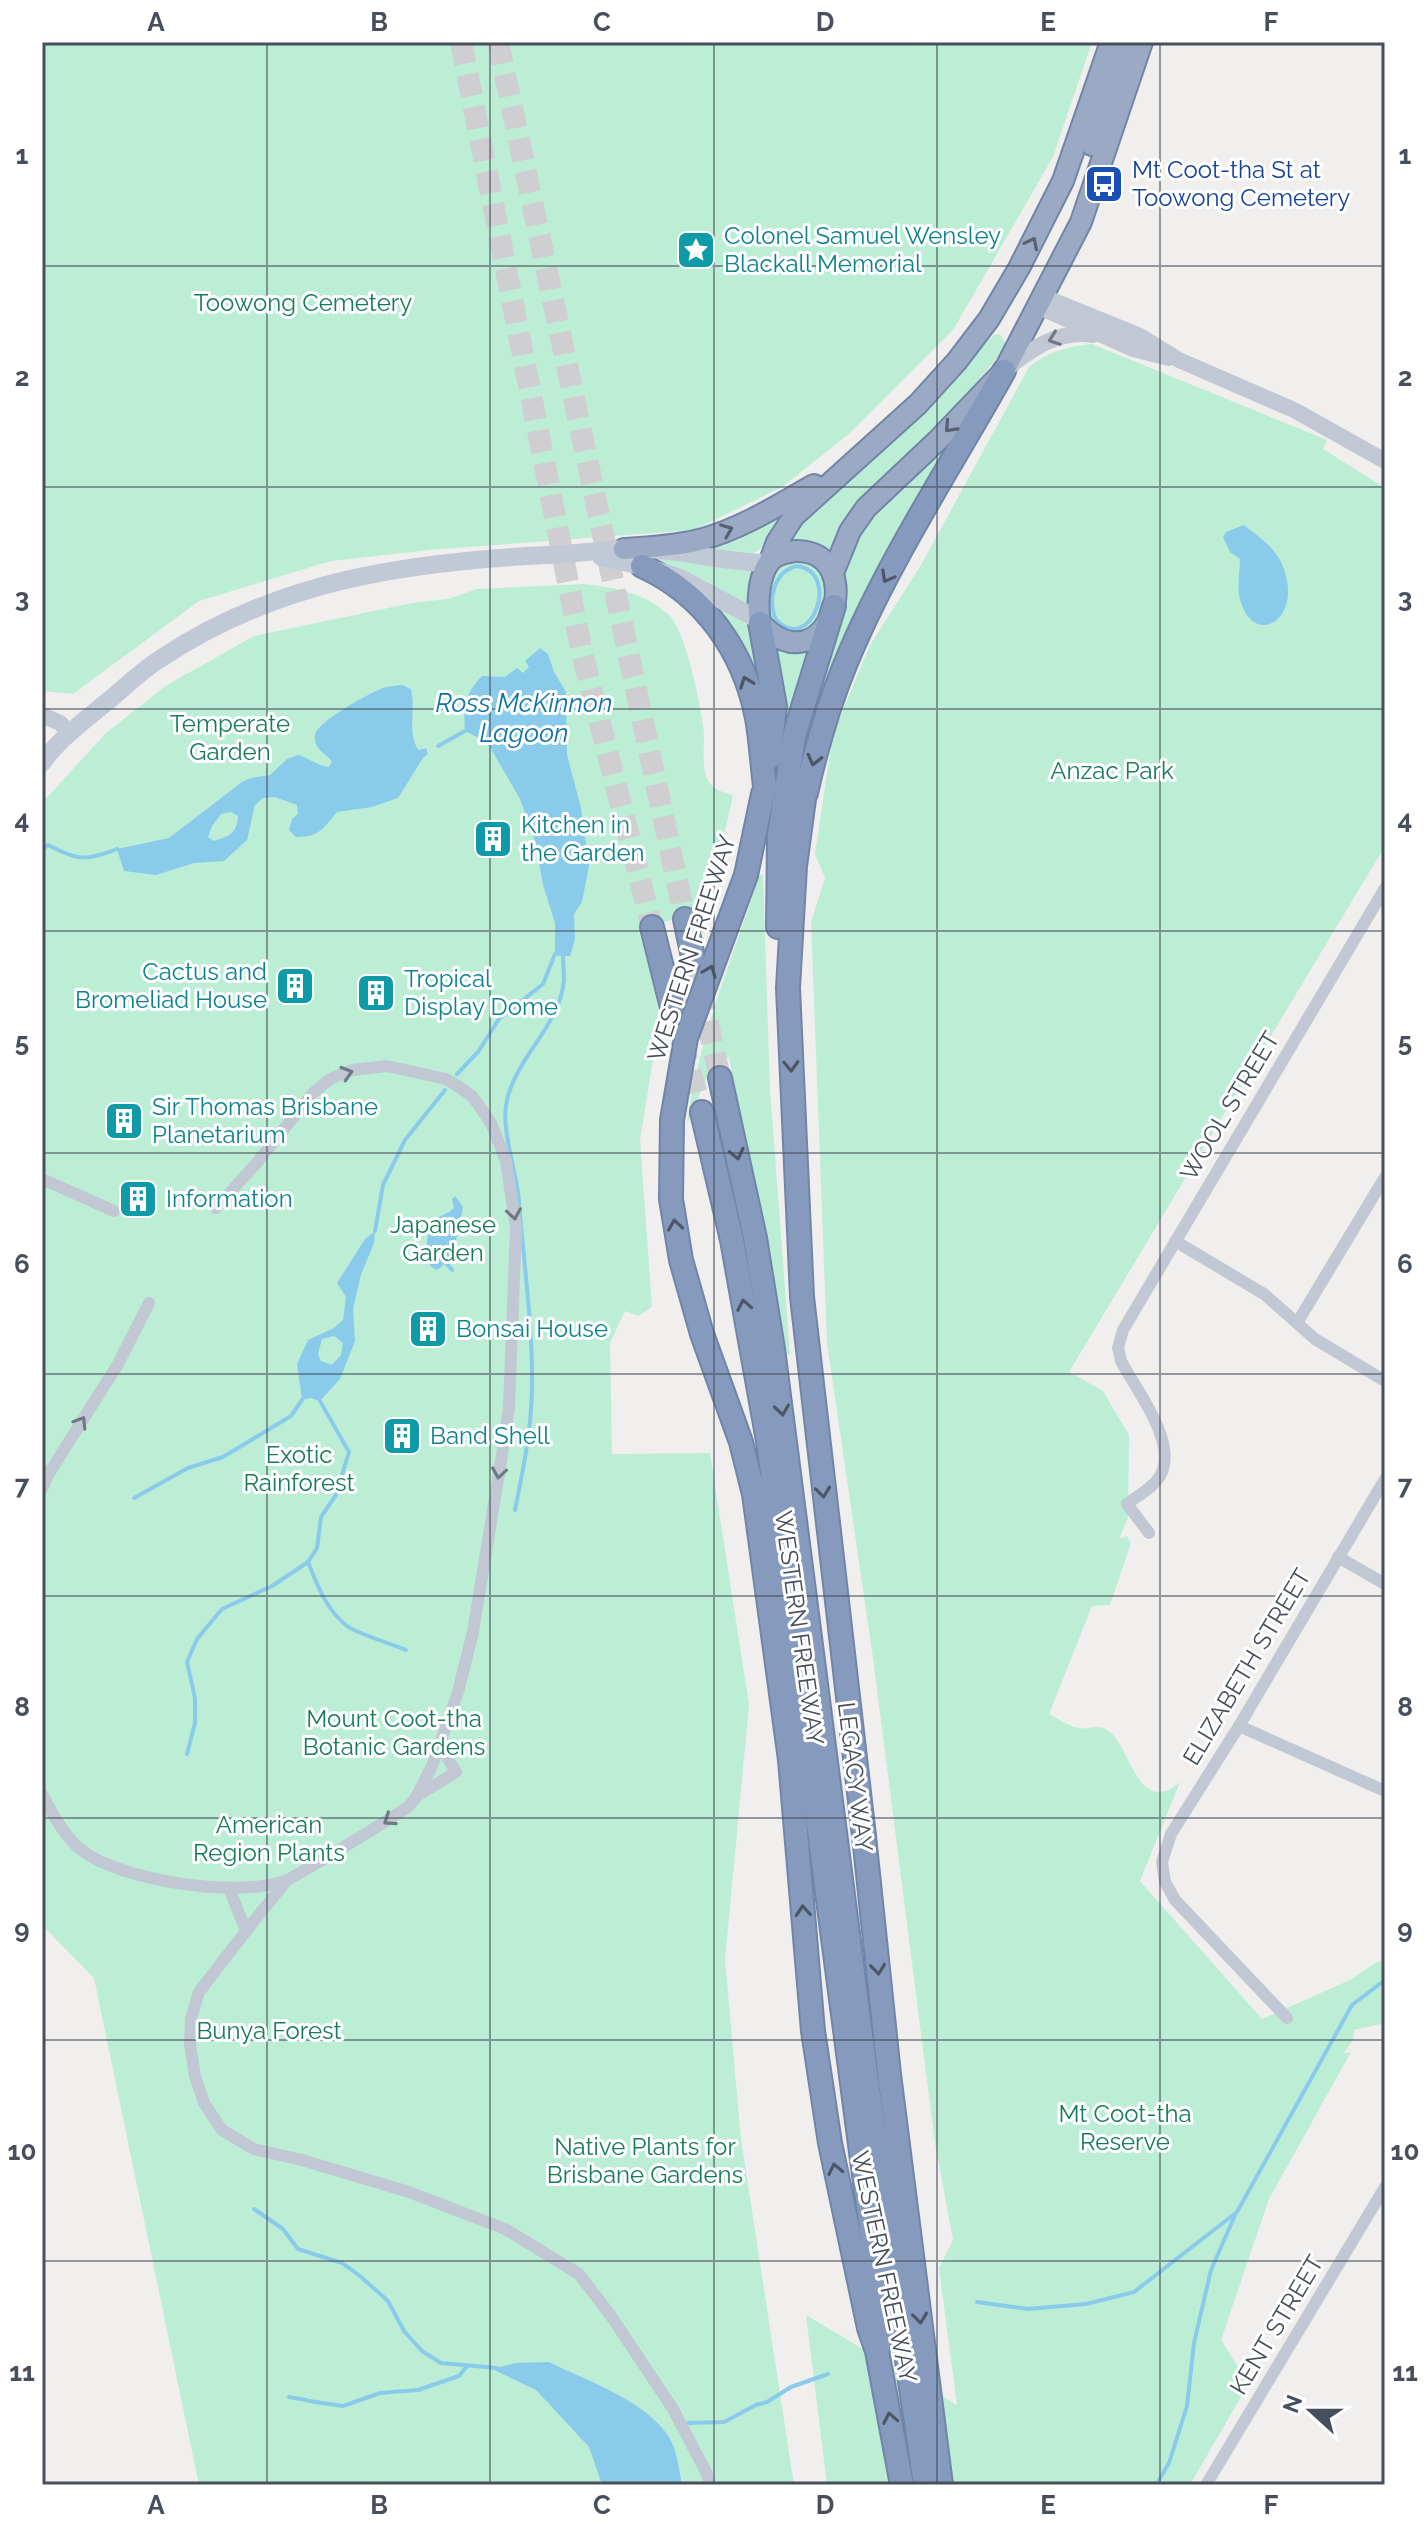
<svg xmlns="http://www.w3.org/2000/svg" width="1427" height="2527" viewBox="0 0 1427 2527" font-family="Raleway,sans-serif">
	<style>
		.green { fill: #bceed6 }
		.water { fill: #8acbeb; fill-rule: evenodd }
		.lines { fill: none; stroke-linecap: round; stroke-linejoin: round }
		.stream { stroke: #8acbeb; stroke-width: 4 }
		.motorway-tunnel { stroke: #cfced1; stroke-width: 22; stroke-dasharray: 22 11; stroke-linecap: butt }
		.trunk-casing { stroke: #7185a8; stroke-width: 24 }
		.motorway-casing { stroke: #7185a8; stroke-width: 26 }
		.minor { stroke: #c2c8d3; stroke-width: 12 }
		.tertiary { stroke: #c2c8d3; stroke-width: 16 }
		.secondary { stroke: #c1c9d7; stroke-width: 18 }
		.trunk { stroke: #9aaac5; stroke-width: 20 }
		.motorway { stroke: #869abd; stroke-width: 22 }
		.oneway { stroke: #576170 }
		.oneway2 { stroke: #717985 }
		.oneway3 { stroke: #4c5665 }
		.grid { fill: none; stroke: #464f5b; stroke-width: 2; stroke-opacity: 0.55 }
		.labels { text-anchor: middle; stroke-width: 6; stroke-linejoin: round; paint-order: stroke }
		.transit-label { font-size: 24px; fill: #164399; stroke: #fff; text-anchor: start }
		.culture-label { font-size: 24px; fill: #0d838f; stroke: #fff; text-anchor: start }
		.park-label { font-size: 24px; fill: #187c56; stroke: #fff }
		.street-label { font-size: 24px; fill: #464f5b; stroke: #fff }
		.water-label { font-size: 26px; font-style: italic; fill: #0e74a7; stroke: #fff }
		.neatline { fill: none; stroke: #464f5b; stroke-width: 3 }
		.grid-label { font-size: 26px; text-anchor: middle; font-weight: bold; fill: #464f5b }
	</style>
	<rect width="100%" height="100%" fill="#f1eeee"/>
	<g class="green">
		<path d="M42,42H1092L1053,157L953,330L849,434L782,487L694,530L429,550L331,561L199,601L73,694L42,691Z"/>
		<path d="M995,334H1000L1007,346L944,421L897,463L857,504L834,553L813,540H791L789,537L794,528Z"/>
		<path d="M1092,344L1327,440L1323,449L1385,488V846L1069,1372L1103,1391L1129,1435L1128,1518L1119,1539L1127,1536L1131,1543L1110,1605L1092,1606L1049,1714C1058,1719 1069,1726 1078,1728C1086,1730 1095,1725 1103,1728C1132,1738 1134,1820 1180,1782L1140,1881L1262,2019L1350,1980L1375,1963L1385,1959V2023L1354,2030L1353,2040L1343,2054L1351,2052L1269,2199L1221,2340L1246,2379L1242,2385L1246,2388L1190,2485H827L806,2315L957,2405L939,2268L953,2240L935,2143L873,1658L827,1343L811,922L825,878L815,854L833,734L870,645L921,565L1029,367C1050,351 1066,347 1092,344Z"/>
		<path d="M957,429L814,719L811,720L809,716L845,597L842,565L853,534Z"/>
		<path d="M782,511C775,522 769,541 759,550C747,560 705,552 689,550Z"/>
		<path d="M644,556L755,568L747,609Z"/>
		<path d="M791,560C832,567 827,583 821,618L800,635L771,624C763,600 766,572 791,560Z"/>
		<path d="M585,584C616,588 644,592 669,615C685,630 700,701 703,725C706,742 700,765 708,780C713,790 722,792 733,795L716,872L702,912L641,928L658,1009L655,1047L640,1140L652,1307L638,1316L625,1311L610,1343L612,1454L710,1453L749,1705L725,1960L741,2139L794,2485H199L94,1978L42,1925V803L106,733L167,685L254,636L412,603L448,599L477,589Z"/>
		<path d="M690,589L750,626L767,703Z"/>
		<path d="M768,640L813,647L772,820V785L780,732Z"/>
		<path d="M759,875H763L770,1090L790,1354L784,1355L764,1232L729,1057C696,1078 703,1099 687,1123C699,1034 733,960 759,875Z"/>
	</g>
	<g class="water">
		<path d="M1244,525C1256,535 1273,546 1280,560C1308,617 1256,649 1241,603C1236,589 1240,573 1240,559L1230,552L1223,537L1226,532Z"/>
		<path d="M540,648L548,654L554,672L566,692L567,755L581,808L589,866L582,902L574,914L575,939L570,956H559L555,954V923L543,885L536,844L520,799L487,742L465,731C463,707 465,693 482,676L505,677L517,668L523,673L529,667L525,661Z"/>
		<path d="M402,685L411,689C416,711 407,731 418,750L426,748L428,754L423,758L398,798L372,807L337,812C323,829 319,837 296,837L289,830L292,819L298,814L297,805L275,797L263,798L255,805L247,840L224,861L194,863L156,875L124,871L117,849L169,838L242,782L251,778L270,775L287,759L298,755C309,758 318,766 329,767L332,761C324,753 313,748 315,735C317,722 369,693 383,688C389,686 396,686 402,685ZM231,812L238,816C237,834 229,836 214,841L208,837L212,826L221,814Z"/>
		<path d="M455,1196L463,1207C459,1226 456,1260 437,1270C432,1267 430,1267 428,1261C425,1255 427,1228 432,1222C438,1216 448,1214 454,1208L452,1199Z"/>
		<path d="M375,1231L374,1243L361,1275L353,1309L355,1341L340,1379L320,1401L311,1398L302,1400L297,1364L308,1340L334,1328L343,1320L346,1297L337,1283L365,1239ZM334,1336L343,1343L341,1355L332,1365L321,1361L318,1354L322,1339Z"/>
		<path d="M549,2362C587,2381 645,2400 669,2437C677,2451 679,2469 682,2485H602L589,2447L536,2390L492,2369L516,2363Z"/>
	</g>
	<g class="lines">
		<g class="stream">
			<path d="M797,566C842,572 811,656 776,620C767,600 774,571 797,566Z"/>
			<path d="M438,746L465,731"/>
			<path d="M42,850L48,845C79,861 85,861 117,849"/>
			<path d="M457,1074L478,1052L499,1019L543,984L555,954"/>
			<path d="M375,1231L383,1185L405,1140L445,1090"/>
			<path d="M446,1263L452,1270"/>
			<path d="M134,1498L188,1468L223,1457L291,1416L302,1400"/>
			<path d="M515,1510C523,1471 531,1431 532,1390C533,1327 524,1265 519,1202C517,1171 500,1130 507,1100C517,1056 560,1026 564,980C564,972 563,964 563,956"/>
			<path d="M308,1562C317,1585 327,1611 347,1626C358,1634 392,1644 406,1650"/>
			<path d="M187,1754L195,1723V1698L187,1662L197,1639L222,1609L272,1586L308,1562L317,1548L321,1517L336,1495L349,1452L320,1401"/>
			<path d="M254,2209L283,2229L298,2249L342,2263L360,2276L388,2301L404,2331L422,2351L441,2363L497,2368"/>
			<path d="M977,2302L1028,2309L1086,2304L1134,2292L1237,2212L1352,2005L1385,1980"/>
			<path d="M289,2397L306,2400"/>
			<path d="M309,2401L343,2406L380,2393L418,2390L459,2376L467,2366"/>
			<path d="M688,2423L724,2422L756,2405L767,2402L791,2387L828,2374"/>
			<path d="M1156,2485L1169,2463L1187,2406L1194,2343L1211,2270L1236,2213"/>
		</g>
		<g class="motorway-tunnel">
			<path d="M461,42L582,653L652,927"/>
			<path d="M498,42L685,919"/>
			<path d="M693,957L720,1078"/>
			<path d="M672,1008L702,1112"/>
		</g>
		<g class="trunk-casing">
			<g id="trunk">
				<path d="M1092,145L1126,42"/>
				<path d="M624,549C650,547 678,546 703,539C743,528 778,505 814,485"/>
				<path d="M795,551C872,549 828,693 760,623C757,605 758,574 771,560C777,554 787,552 795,551Z"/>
				<path d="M770,561L777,542L794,516L918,404L957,361L989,319L1019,268L1063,181L1111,42"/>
				<path d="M833,573L850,531L866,508L938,440L1004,371L1081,222L1142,42"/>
			</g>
		</g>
		<g class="motorway-casing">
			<g id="motorway">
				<path d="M642,566C704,594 744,651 757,718C761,740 762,763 765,786"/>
				<path d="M760,623L775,706L769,758"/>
				<path d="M786,790L794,736L834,606"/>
				<path d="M806,793C816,749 828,706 845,665C886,564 951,466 1004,371"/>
				<path d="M763,794L746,875L686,1038L672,1120L671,1199L681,1260L702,1334L741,1442L754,1494L790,1760L813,2031L830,2143L869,2328L877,2351L902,2485"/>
				<path d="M804,799L795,866L788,988L802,1297L864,1836L889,2074L941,2485"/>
				<path d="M685,919L693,957"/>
				<path d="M652,927L672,1008"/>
				<path d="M778,927L779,836L785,796"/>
				<path d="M720,1078L755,1238L773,1349L867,2082L925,2485"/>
				<path d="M702,1112L732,1240L768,1441L884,2328L878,2348"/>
			</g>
		</g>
		<g class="minor">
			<path d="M42,1179L114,1211"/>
			<path d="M1175,1241L1264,1294L1315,1339L1385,1381"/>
			<path d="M1297,1323L1385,1177"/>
			<path d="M42,1489L48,1475L118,1364L149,1303"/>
			<path d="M1149,1533L1127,1504C1137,1496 1154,1487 1160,1476C1179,1443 1136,1390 1121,1361L1118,1348L1123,1330L1385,888"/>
			<path d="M1338,1557L1385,1584"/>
			<path d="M1239,1726L1385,1791"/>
			<path d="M42,1794C52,1813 64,1836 80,1849C119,1881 241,1899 287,1880C298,1875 309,1867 319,1862C349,1844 379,1826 408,1807L417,1796L432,1766L458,1692L473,1632L501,1461L509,1408L516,1228L506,1161L491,1123L480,1107L472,1096L456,1085L446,1079L387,1066L352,1070L330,1079L312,1094L255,1165L216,1208"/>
			<path d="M417,1796L456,1772L440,1745"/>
			<path d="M229,1888L246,1931L287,1880"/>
			<path d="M246,1931L199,1992L191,2018L190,2044L195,2076L204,2103L222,2130L254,2149L302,2160L409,2192L505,2229L579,2274L611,2316L673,2409L706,2472L710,2485"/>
			<path d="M1287,2018L1175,1900L1165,1882L1162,1862L1171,1834L1239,1726L1385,1479"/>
			<path d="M1206,2485L1385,2187"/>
		</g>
		<g class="tertiary">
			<path d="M1044,297L1140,336L1179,360L1294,410L1385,461"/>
			<path d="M1040,305L1046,310L1133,349L1169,358"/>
			<path d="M1006,369C1032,349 1058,329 1093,335"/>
			<path d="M42,715L60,723L70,733"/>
		</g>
		<g class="secondary">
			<path d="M601,557L642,566L678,577L759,620"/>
			<path d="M42,763C59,739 85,720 108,701C125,687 141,671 160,659C278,580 408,562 546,555C578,554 611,548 643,549C686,550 724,563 769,563"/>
		</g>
		<use href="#trunk" class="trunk"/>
		<use href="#motorway" class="motorway"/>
	</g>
	<defs><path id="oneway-chevron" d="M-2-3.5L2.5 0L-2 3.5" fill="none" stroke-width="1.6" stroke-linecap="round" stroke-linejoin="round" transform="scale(2)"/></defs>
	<g class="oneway">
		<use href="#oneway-chevron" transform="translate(1032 243) rotate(-63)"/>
		<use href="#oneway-chevron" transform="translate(950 427) rotate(133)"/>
		<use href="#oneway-chevron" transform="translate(727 530) rotate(-22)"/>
	</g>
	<g class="oneway2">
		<use href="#oneway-chevron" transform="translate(1054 339) rotate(160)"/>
		<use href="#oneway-chevron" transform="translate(347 1073) rotate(-17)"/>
		<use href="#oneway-chevron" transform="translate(514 1214) rotate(81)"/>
		<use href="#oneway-chevron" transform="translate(81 1422) rotate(-58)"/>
		<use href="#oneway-chevron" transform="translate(499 1473) rotate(99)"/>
		<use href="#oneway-chevron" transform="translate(389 1820) rotate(146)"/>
	</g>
	<g class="oneway3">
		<use href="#oneway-chevron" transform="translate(887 577) rotate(119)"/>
		<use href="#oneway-chevron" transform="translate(746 682) rotate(-110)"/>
		<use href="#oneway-chevron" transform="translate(814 760) rotate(104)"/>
		<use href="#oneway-chevron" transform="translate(710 971) rotate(-68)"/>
		<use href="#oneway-chevron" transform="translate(791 1066) rotate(88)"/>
		<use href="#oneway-chevron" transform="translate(737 1154) rotate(77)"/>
		<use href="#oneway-chevron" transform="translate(675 1225) rotate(-99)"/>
		<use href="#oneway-chevron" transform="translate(744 1305) rotate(-101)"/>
		<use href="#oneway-chevron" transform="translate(782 1410) rotate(82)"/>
		<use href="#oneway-chevron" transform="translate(823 1492) rotate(83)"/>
		<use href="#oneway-chevron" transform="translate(803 1911) rotate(-94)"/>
		<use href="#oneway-chevron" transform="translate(878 1969) rotate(84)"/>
		<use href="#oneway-chevron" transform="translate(835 2169) rotate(-102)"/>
		<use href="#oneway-chevron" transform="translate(920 2318) rotate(83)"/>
		<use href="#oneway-chevron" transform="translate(890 2418) rotate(-101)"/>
	</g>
	<path class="grid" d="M267,42V2485M490,42V2485M714,42V2485M937,42V2485M1160,42V2485M42,266H1385M42,487H1385M42,709H1385M42,931H1385M42,1153H1385M42,1374H1385M42,1596H1385M42,1818H1385M42,2040H1385M42,2261H1385"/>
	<defs>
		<g id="bus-square" transform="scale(2)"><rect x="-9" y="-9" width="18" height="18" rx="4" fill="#1a4fb4" stroke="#fff"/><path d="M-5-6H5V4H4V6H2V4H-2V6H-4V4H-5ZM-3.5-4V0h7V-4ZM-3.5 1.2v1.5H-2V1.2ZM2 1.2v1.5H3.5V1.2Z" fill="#fff"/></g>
		<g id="sight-square" transform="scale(2)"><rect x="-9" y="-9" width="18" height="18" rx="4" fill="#0f9aa8" stroke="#fff"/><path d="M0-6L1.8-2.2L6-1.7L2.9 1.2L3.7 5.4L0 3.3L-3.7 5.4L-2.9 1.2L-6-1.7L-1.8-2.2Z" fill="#fff"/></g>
		<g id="building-square" transform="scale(2)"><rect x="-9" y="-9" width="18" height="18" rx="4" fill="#0f9aa8" stroke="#fff"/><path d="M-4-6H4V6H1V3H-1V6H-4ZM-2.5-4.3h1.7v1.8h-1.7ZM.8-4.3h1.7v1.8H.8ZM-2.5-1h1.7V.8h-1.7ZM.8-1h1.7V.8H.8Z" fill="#fff"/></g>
	</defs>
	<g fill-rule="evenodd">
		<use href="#bus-square" x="1104" y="184"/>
		<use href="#sight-square" x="696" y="250"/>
		<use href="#building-square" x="493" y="839"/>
		<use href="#building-square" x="295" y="986"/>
		<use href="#building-square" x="376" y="993"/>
		<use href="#building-square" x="124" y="1121"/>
		<use href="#building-square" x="138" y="1199"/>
		<use href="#building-square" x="428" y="1329"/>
		<use href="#building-square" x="402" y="1436"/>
	</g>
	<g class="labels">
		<g class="transit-label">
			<text x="1132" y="178">Mt Coot-tha St at<tspan x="1132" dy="28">Toowong Cemetery</tspan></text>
		</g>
		<g class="culture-label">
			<text x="724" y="244">Colonel Samuel Wensley<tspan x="724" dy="28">Blackall Memorial</tspan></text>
			<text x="521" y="833">Kitchen in<tspan x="521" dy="28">the Garden</tspan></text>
			<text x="267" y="980" text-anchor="end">Cactus and<tspan x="267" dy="28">Bromeliad House</tspan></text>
			<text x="404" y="987">Tropical<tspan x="404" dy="28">Display Dome</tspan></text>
			<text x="152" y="1115">Sir Thomas Brisbane<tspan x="152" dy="28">Planetarium</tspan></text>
			<text x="166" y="1207">Information</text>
			<text x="456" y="1337">Bonsai House</text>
			<text x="430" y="1444">Band Shell</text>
		</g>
		<g class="park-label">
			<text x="303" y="311">Toowong Cemetery</text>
			<text x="230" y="732">Temperate<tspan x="230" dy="28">Garden</tspan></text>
			<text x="1112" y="779">Anzac Park</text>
			<text x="443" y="1233">Japanese<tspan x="443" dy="28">Garden</tspan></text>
			<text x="299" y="1463">Exotic<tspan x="299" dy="28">Rainforest</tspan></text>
			<text x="394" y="1727">Mount Coot-tha<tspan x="394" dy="28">Botanic Gardens</tspan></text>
			<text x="269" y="1833">American<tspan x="269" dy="28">Region Plants</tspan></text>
			<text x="269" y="2039">Bunya Forest</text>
			<text x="1125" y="2122">Mt Coot-tha<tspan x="1125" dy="28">Reserve</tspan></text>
			<text x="645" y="2155">Native Plants for<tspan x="645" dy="28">Brisbane Gardens</tspan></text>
		</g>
		<g class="street-label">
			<text transform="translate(692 948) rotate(-72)" y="8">WESTERN FREEWAY</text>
			<text transform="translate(1230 1106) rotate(-59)" y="8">WOOL STREET</text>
			<text transform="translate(799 1628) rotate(82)" y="8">WESTERN FREEWAY</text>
			<text transform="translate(1247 1667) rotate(-59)" y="8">ELIZABETH STREET</text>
			<text transform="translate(855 1777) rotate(83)" y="8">LEGACY WAY</text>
			<text transform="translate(884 2267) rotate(78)" y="8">WESTERN FREEWAY</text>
			<text transform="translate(1277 2325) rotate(-59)" y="8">KENT STREET</text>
		</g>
		<g class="water-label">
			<text x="524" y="712">Ross McKinnon<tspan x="524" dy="30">Lagoon</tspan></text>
		</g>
	</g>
	<rect width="1427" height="2527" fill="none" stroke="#ffffff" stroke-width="88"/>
	<g transform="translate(1311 2411) rotate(291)" stroke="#ffffff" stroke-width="6" paint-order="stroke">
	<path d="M0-6L14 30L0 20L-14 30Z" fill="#464f5b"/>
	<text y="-12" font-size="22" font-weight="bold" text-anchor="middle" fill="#464f5b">N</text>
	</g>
	<rect x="44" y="44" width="1339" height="2439" class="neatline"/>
	<g class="grid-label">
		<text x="156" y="31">A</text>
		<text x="379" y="31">B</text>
		<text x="602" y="31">C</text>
		<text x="825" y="31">D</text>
		<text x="1048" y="31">E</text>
		<text x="1271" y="31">F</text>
		<text x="22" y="164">1</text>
		<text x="1405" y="164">1</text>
		<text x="22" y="386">2</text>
		<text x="1405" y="386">2</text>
		<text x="22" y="607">3</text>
		<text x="1405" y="607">3</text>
		<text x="22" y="829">4</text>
		<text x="1405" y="829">4</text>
		<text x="22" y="1051">5</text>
		<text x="1405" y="1051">5</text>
		<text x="22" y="1273">6</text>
		<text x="1405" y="1273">6</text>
		<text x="22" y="1494">7</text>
		<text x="1405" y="1494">7</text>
		<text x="22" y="1716">8</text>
		<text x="1405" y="1716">8</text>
		<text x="22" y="1938">9</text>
		<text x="1405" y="1938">9</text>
		<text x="22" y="2160">10</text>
		<text x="1405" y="2160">10</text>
		<text x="22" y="2381">11</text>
		<text x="1405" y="2381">11</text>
		<text x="156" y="2514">A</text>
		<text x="379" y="2514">B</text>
		<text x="602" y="2514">C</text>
		<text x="825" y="2514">D</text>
		<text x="1048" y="2514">E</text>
		<text x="1271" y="2514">F</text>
	</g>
</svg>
